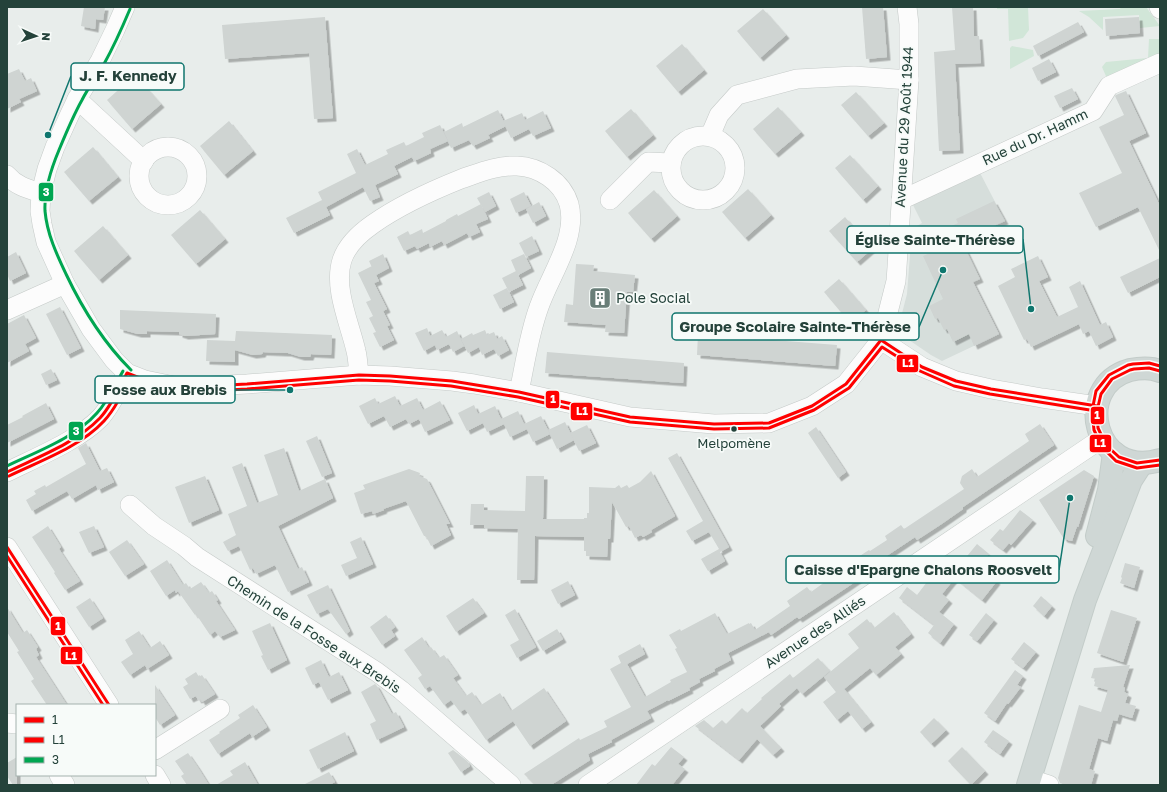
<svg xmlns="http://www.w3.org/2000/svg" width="1167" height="792" viewBox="0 0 1167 792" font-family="'Golos Text',sans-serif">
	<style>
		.built { fill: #d6dedb }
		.green { fill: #d1e6d8 }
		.building { fill: #cfd4d2; filter: url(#shadow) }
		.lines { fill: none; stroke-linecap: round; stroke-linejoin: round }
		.minor-casing { stroke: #c5cac8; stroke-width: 20 }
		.major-casing { stroke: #c3ccc9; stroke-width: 24 }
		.minor { stroke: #fcfcfc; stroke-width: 19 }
		.major { stroke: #cfd7d5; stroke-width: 22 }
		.bus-1-casing { stroke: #f7fbf9; stroke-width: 6 }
		.bus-2-casing { stroke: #f7fbf9; stroke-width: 6 }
		.bus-3-casing { stroke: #f7fbf9; stroke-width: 6 }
		.bus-1 { stroke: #f00; stroke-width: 3 }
		.bus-2 { stroke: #f00; stroke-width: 3 }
		.bus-3 { stroke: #00a651; stroke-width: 3 }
		.bus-dot { fill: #24423a; stroke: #f7fbf9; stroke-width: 1.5 }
		.labels { text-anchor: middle; stroke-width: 3.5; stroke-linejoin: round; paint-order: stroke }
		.bus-label { font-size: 13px; fill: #24423a; stroke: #f7fbf9 }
		.street-label { font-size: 14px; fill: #24423a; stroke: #f7fbf9 }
		.poi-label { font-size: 14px; fill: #24423a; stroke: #f7fbf9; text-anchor: start }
		.leader { fill: none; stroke: #0f766e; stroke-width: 1.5 }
		.callout-dot { fill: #0f766e; stroke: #f7fbf9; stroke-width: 1.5 }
		.callout { fill: #f7fbf9; stroke: #0f766e; stroke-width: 1.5 }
		.callout-label { font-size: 15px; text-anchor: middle; font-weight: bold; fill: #24423a }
		.line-badge { stroke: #f7fbf9; stroke-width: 1.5 }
		.badge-label { font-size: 11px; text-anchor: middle; font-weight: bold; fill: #fff }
	</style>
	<defs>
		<filter id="shadow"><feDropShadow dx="3.5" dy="3.5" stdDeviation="0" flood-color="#0004"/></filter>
	</defs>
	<rect width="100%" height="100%" fill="#e8edeb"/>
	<path class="built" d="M979,171L1005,221L981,232L982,235L963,244L980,279L973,282L999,334L942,361L931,355L909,340L905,336L900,321L907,294L912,229L922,223L913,205Z"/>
	<g class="green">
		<path d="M997,7H1028L1029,30L1023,38L1009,41L1008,9H997Z"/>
		<path d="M1121,7H1146L1160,26L1140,28L1139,15L1103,17V30L1089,17L1079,11L1120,9Z"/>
		<path d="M1149,39H1160V73L1113,92L1102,67L1106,62L1148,58Z"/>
		<path d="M1012,46L1033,50L1034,56L1010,69V48Z"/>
	</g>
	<g class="building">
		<path d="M84,7H105L103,20L96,19L95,29L81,26Z"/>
		<path d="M862,7H883L887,57L866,59Z"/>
		<path d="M952,7H973L974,36H979L981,63L955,64L960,150L939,151L934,52L955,50Z"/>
		<path d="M763,9L786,35L760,58L737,31Z"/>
		<path d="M325,17L333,118L314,119L309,53L225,59L222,25Z"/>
		<path d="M1139,17L1140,33L1106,36L1105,19Z"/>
		<path d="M1078,22L1084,32L1038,56L1033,46Z"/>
		<path d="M682,44L704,70L678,92L656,66Z"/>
		<path d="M1049,59L1056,72L1038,81L1032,68Z"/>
		<path d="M19,69L25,81L31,78L37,91L19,99L21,102L7,109V74Z"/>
		<path d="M135,75L161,104L132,129L107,100Z"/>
		<path d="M1072,88L1078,99L1060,108L1054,96Z"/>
		<path d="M1126,91L1146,133L1129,141L1160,206V252L1138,207L1096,227L1079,193L1122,173L1099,127L1124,115L1115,96L1116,95Z"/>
		<path d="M856,92L884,123L868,136L841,105Z"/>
		<path d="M778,107L801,132L775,154L753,129Z"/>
		<path d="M631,109L653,135L627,157L605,131Z"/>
		<path d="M498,110L506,126L488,135L490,138L473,146L469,140L451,148L444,132L462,123L463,127Z"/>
		<path d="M543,111L551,128L533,136L529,129L511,138L503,121L522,113L525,120Z"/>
		<path d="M229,121L253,151L224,175L200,146Z"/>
		<path d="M440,125L448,141L430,149L431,153L414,161L412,157L394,166L398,174L375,185L380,197L370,201L363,187L326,207L330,215L294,233L286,218L322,200L323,202L318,192L356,173L347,154L357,149L365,165L388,154L386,150L404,142L406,146L424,137L422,133Z"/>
		<path d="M93,147L118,177L89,201L64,172Z"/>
		<path d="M850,155L878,186L863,200L835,168Z"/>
		<path d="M748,189L771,215L745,238L722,212Z"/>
		<path d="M654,190L677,216L651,239L628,213Z"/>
		<path d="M489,192L496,206L485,212L477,198Z"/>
		<path d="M524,192L531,206L516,213L510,199Z"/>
		<path d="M994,201L1005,221L980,232L982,235L963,244L980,279L973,282L999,334L974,346L969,334L953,342L947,329L944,330L938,318L935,319L929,306L943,299L923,256L930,253L923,239L958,223L956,219Z"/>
		<path d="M539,202L546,216L533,223L526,209Z"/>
		<path d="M481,204L488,219L476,224L480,232L469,237L467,233L444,245L442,241L430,247L429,243L417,249L415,246L404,251L397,237L408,231L410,235L422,229L423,233L446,221V220L457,214L458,216Z"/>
		<path d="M200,210L225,239L196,264L171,235Z"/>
		<path d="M845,217L872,249L857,262L829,231Z"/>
		<path d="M103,226L128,255L99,280L74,251Z"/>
		<path d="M532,236L539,251L526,257L519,243Z"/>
		<path d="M16,252L26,273L10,281L7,274V257Z"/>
		<path d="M383,254L389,268L376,275L379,281L374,283L387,309L383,311L390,325L387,326L394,340L380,347L373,333L376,332L369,318L373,316L366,302L371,300L358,273L372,266L375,274L369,261Z"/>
		<path d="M524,254L531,268L518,275L523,285L509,292L502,278L516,271L517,274L511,260Z"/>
		<path d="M1038,256L1048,277L1039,281L1057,317L1078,307L1069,287L1080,281L1100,325L1106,322L1113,337L1096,346L1089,331L1083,334L1079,324L1031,347L1027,339L1024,340L998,286L1015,277L1011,269Z"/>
		<path d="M1160,258V277L1128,293L1120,277Z"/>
		<path d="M576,264L594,265L593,271L635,275L633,292H627L624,333L605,332L606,325L564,322L566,304L573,305Z"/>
		<path d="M839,279L866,310L851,324L824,292Z"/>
		<path d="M507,288L514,302L500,309L493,295Z"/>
		<path d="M60,307L81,348L67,355L46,314Z"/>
		<path d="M120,310L216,314L215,334L185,336L179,334V332L147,331V334H138L120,329Z"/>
		<path d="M24,315L36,338L25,344L29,351L7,363V324Z"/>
		<path d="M427,328L430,336L442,330L446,337L457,331L464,346L453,352L448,342L449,344L437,350L435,345L424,351L415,333Z"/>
		<path d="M485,330L487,335L494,332L497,339L502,336L509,350L498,356L494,349L482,355L479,347L468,353L461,339L472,333L473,335Z"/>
		<path d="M236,331L332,335L331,355L311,354L310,357H301L288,353L263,352L262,354L253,355L235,350V362L206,361L207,340L235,341Z"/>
		<path d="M698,334L837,345L835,366L697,355Z"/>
		<path d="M547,352L684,363L683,383L545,373Z"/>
		<path d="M51,369L57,380L46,385L41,374Z"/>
		<path d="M395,396L400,406L417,398L423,410L440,401L450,420L425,432L419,419L409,424L406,419L390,427L384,416L368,424L359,406L375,398L378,404Z"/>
		<path d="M46,403L54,419L7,443V425L23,417L22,416Z"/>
		<path d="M474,405L478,414L495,406L501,419L518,411L524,424L541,416L550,434L533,442L525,425L527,429L510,437L504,424L487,432L483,423L467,431L458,413Z"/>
		<path d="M565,422L574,440L557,449L548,430Z"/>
		<path d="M1040,424L1054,445L963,507V509L940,525L917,540L915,537L882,559L884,562L867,573H866L862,577L846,588L799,619L797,617L771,635L769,632L728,653L731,660L714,669L715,671L699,679L700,682L689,688L690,690L668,701V700L647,711L651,718L611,740L612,742L588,754L590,760L551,785H535L524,774L579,738L580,740L607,727L604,721L631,707L610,669L621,663L618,656L640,644L645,654L627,664L645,697L671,682L670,680L687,672L675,649L677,648L669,635L680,629L681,631L715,613L727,634L749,623V624L751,623L755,630L790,606L787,601L807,587L811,592L829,579L827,577L869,550L870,551L887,540L885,536L901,525L904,529L964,489L960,483L962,476L972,469L977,477L1029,441L1025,434Z"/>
		<path d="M587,425L596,443L579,451L570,433Z"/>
		<path d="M816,427L846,472L838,478L808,433Z"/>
		<path d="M317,436L332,473L322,477L306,441Z"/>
		<path d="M86,443L100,471L107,468L114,482L98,490L96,485L72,499L67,491L32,511L26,500L36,494L34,491L45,485L46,487L86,464L78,448Z"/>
		<path d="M284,448L299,491L325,479L333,498L278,526L298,569L302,567L309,582L288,592L275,565L256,574L253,568L250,570L239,546L228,551L223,542L236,535L228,514L247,506L232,467L242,463L257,503L278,495L264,455Z"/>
		<path d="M677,453L729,547L720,552L725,561L708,571L701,559L719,549L709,532L692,541L686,531L703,521L668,458Z"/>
		<path d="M409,469L420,473L419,476L427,479L450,524H446L451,535L431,546L426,536H424L406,501L383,509L384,510L373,514L372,511L361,514L354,493L365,489L363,485Z"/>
		<path d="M1084,470L1094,476L1078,527L1077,526L1072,541L1064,539L1039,500Z"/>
		<path d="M651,471L675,516L651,530L652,532L643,537L641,535L635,538L629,526L626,527L612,502L610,539H608L607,557L586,556V551H584V537L535,536L534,580H517L518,529L484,528V525H470L471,504H484V510L525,511L526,476H544L543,519H584V518H587V513H589V487L615,488L619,485L621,488L627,485L629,488L640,482Z"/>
		<path d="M205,476L219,510L189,523L175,487Z"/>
		<path d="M1020,510L1033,520L1011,545L1009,543L1003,550L990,540L1000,529L1003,531Z"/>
		<path d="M48,526L61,547L59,549L80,581L65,590L54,573L55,572L32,537Z"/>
		<path d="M94,526L104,547L89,553L79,532Z"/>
		<path d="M361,537L373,564L346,576L341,565L357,558L350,542Z"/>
		<path d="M127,540L144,564L125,576L109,552Z"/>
		<path d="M977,544L989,554L978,566L997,581L982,600L955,578L942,594L949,600L939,612L954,624L940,643L928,633L934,625L899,598L907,587L917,595L930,578L935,582L956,556L963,561Z"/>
		<path d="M167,560L183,585L186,583L190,589L201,582L209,593L212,591L218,600L216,601L235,630L220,637L215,631L210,635L196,614L195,615L178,591L176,593L175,590L166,596L150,571Z"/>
		<path d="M1125,563L1140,567L1134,588L1120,583L1122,578L1121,577Z"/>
		<path d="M568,581L575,595L558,604L551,590Z"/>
		<path d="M328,585L350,631L346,634L328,609L317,614L307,595Z"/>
		<path d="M1041,596L1052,606L1044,616L1033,606Z"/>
		<path d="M90,598L103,618L89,627L76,607Z"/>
		<path d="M473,598L484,613L456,632L446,616Z"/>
		<path d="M7,607L23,633L27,630L38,647L36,649L39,655L36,657L67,705H47L31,681L34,679L17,652L19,651L7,632Z"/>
		<path d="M515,609L536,647L517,658L510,645L519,640L505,615Z"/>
		<path d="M1111,610L1137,618L1123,662L1097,653Z"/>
		<path d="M894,612L911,634L895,647L901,654L876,675L870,668L844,689L871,722L862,729L848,711L837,720L823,702L836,692L824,677L859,648L848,634L867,619L874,628Z"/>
		<path d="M986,613L994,620L977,641L969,635Z"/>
		<path d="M386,615L395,627L391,630L395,636L382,645L370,627Z"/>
		<path d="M270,623L287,660L268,670L261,656L263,655L252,631Z"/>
		<path d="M557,629L563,639L543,651L537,641Z"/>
		<path d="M139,631L150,648L160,641L169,655L147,669L145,665L130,675L121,662L133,654L125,640Z"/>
		<path d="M422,637L429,648L431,647L439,658L444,655L458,675L453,678L466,696L472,692L481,705L500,693L511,711L544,688L566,721L530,746L513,721L486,740L465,709L460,712L451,700L444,705L430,686L425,689L418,678L422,675L404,650Z"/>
		<path d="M1024,642L1036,652L1023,668L1011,659Z"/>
		<path d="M818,658L830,671L802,694L797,688L779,704L781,706L760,726L781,748L773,755L757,739L739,760L695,726L704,720L713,728L722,720L726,724L742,708L747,713L762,699L761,698L790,674L793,678Z"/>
		<path d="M321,660L329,677L339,672L348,690L328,700L319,682L313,685L305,668Z"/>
		<path d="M1130,665L1123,687L1125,688L1124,692L1128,694L1125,703L1136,706L1132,718L1119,714L1117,721L1113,720L1107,741L1098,738L1089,769L1095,771L1091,785H1067L1060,783L1058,778L1079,705L1101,712L1108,690L1094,686L1096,679L1091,678L1094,668Z"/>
		<path d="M1015,670L1023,676L1017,685L1021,687L1008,704L1007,703L995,721L984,713Z"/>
		<path d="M196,672L199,677L202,675L215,694L202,702L200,699L198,700L196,696L190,699L183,687L188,684L185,679Z"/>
		<path d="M375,684L377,686L392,714L396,712L404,727L377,740L370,724L376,721L361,692Z"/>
		<path d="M155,685L175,715L160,725L155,717Z"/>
		<path d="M253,705L267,727L252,737L250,733L218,754L209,740L220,733L219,732L240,718L238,715Z"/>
		<path d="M934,718L946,730L931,744L920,732Z"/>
		<path d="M993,730L1009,741L1000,754L984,742Z"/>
		<path d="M345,732L354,751L318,769L309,750Z"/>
		<path d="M671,747L684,757L678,764L685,769L672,785H636L652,764L655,766Z"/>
		<path d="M962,747L985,771L971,785L948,761Z"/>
		<path d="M453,750L467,761L470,766L461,772L448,753Z"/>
		<path d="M188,753L197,766L209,785H187L181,776L184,774L175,761Z"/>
		<path d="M17,757V785H13L7,776V763Z"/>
		<path d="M245,762L258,785H216L233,775L230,771Z"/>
		<path d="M329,772L335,782L329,785H303Z"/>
	</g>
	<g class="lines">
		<g class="minor-casing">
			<g id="minor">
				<path d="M125,7L115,30L100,61L77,99L69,116L55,147L47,169L41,193L40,211L42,224L46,242L65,284L91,329L114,360L127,373L145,380L174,386L190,387L247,384L359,375L390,376L452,381L474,384L519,392L630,417L714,424L769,423L812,406L846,384L881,340L896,281L897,267L909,80V24L907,7"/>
				<path d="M1159,7L1160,9"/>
				<path d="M77,99L144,161"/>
				<path d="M710,136L719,115L737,95L797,79L854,76L909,80"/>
				<circle cx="703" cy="168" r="32"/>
				<circle cx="168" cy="176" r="29"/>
				<path d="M7,175C16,186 28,189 41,193"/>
				<path d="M610,200L648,162L671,163"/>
				<path d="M901,200L1093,111L1109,86L1160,63"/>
				<path d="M7,310L65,284"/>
				<path d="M881,340L922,367L956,381L991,389L1042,398L1097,406"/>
				<path d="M359,375C358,367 358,359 356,351C350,324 333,288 342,260C347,245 360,233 373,224C400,205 431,191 461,179C479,173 497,165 517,166C539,167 562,181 569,204C578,238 550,275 539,307C529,334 525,364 519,392"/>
				<path d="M7,472C35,458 79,440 100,418C112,405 119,388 127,373"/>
				<path d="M130,505L154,526L184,546L197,557L377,672L401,690L511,785"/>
				<path d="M7,547L109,705"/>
				<path d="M7,723L17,724"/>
				<path d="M155,750L220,709"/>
				<path d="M59,775L65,785"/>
				<path d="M155,775L161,785"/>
				<path d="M1030,779L1049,785"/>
				<path d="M588,785L1092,445L1102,439"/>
			</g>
		</g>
		<g class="major-casing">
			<g id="major">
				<path d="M1160,371C1150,367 1140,368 1130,370C1072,386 1094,480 1160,460"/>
				<path d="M1097,536L1109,490L1114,453"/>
				<path d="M1028,785L1085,600L1131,480L1142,463"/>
			</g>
		</g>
		<use href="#minor" class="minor"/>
		<use href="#major" class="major"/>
		<g class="bus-1-casing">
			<g id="bus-1">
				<path d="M1160,371L1149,368L1134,369L1130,370L1112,379L1101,394L1097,411L1098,428L1106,445L1119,457L1137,463L1160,460"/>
				<path d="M7,472C38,457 76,443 100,418C112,405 119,388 127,373L145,380L174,386L190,387L247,384L359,375L390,376L452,381L519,392L630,417L714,424L769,423L812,406L846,384L881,340L922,367L956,381L991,389L1097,406"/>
				<path d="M7,547L109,705"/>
			</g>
		</g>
		<g class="bus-2-casing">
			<g id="bus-2">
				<path d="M1160,366L1149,363L1133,364L1128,365L1109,375L1096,391L1092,411L1094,430L1102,447L1116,461L1137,468L1160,465"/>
				<path d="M9,476C40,461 80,447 104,421C115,409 122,394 129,379L144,385L173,391L190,392L247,389L359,380L390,381L451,386L518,397L630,422L714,429L769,428L814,410L849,388L882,347L920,371L954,386L990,394L1096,411"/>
				<path d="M7,556L103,705"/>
			</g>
		</g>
		<g class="bus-3-casing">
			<g id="bus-3">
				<path d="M130,9C122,28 114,46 104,64C97,76 88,88 82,100C73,116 66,133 59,150C51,169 44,190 45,211C47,234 57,255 66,274C83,310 103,342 131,370"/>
				<path d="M7,466C36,452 75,438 97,413C108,401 115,385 123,371"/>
			</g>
		</g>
		<use href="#bus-1" class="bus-1"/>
		<use href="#bus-2" class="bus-2"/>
		<use href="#bus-3" class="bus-3"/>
	</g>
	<defs>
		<g id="building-square" transform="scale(1.15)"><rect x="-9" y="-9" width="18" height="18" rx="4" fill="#697e78" stroke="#f7fbf9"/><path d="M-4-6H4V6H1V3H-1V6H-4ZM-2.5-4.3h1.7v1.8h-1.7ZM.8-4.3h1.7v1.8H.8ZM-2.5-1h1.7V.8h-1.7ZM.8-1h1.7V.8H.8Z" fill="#fff"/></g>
	</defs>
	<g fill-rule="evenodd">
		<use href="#building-square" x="600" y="298"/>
	</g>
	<circle class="bus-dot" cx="734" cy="429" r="3.5"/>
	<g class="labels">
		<g class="bus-label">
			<text x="734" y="448">Melpomène</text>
		</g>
		<g class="street-label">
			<text transform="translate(904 127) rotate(-87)" y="5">Avenue du 29 Août 1944</text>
			<text transform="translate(1035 137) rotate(-25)" y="5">Rue du Dr. Hamm</text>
			<text transform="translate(815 632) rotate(-34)" y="5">Avenue des Alliés</text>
			<text transform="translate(314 634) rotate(33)" y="5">Chemin de la Fosse aux Brebis</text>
		</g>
		<g class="poi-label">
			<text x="616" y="303">Pole Social</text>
		</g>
	</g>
	<path class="leader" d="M48 135L71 76M1031 309L1023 239M943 270L919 327M290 390L235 390M1070 498L1059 570"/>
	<g class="callout-dot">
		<circle cx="48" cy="135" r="4"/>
		<circle cx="1031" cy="309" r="4"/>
		<circle cx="943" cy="270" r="4"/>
		<circle cx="290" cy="390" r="4"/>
		<circle cx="1070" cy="498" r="4"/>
	</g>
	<g class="callout">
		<rect x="71" y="63" width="113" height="27" rx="4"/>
		<rect x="847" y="226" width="176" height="27" rx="4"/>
		<rect x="672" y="313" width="247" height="27" rx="4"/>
		<rect x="95" y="376" width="140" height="27" rx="4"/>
		<rect x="786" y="556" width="273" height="27" rx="4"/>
	</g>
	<g class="callout-label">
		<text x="128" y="81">J. F. Kennedy</text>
		<text x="935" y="245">Église Sainte-Thérèse</text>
		<text x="795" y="332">Groupe Scolaire Sainte-Thérèse</text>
		<text x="165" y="395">Fosse aux Brebis</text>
		<text x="923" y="575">Caisse d'Epargne Chalons Roosvelt</text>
	</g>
	<g class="line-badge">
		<rect x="38" y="182" width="16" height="20" rx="4" fill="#00a651"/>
		<rect x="896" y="354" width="23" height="19" rx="4" fill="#f00"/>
		<rect x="545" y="390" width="15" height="19" rx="4" fill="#f00"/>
		<rect x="570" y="402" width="23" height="19" rx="4" fill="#f00"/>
		<rect x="1090" y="406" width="15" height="19" rx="4" fill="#f00"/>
		<rect x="68" y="421" width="16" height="20" rx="4" fill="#00a651"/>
		<rect x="1089" y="434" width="23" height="19" rx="4" fill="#f00"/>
		<rect x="50" y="616" width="16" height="20" rx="4" fill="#f00"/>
		<rect x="60" y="646" width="23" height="19" rx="4" fill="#f00"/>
	</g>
	<g class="badge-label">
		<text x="46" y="196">3</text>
		<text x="908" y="367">L1</text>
		<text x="553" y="403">1</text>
		<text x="582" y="415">L1</text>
		<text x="1097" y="419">1</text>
		<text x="76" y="435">3</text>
		<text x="1100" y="447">L1</text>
		<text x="58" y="630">1</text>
		<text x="71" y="660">L1</text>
	</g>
	<rect width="1167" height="792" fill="none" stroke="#24423a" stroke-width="16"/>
	<rect x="16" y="704" width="140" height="72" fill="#f7fbf9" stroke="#a3b1ad"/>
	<rect x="24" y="717" width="20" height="6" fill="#ff0000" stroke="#a3b1ad"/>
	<text x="52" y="724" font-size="12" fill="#24423a">1</text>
	<rect x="24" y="737" width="20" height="6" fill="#ff0000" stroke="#a3b1ad"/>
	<text x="52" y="744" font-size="12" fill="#24423a">L1</text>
	<rect x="24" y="757" width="20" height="6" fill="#00a651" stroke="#a3b1ad"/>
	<text x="52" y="764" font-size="12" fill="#24423a">3</text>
	<g transform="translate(36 36) rotate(93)" stroke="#f7fbf9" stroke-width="3" paint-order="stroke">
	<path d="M0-3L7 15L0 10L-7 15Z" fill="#24423a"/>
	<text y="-6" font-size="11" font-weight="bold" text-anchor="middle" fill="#24423a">N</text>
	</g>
</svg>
